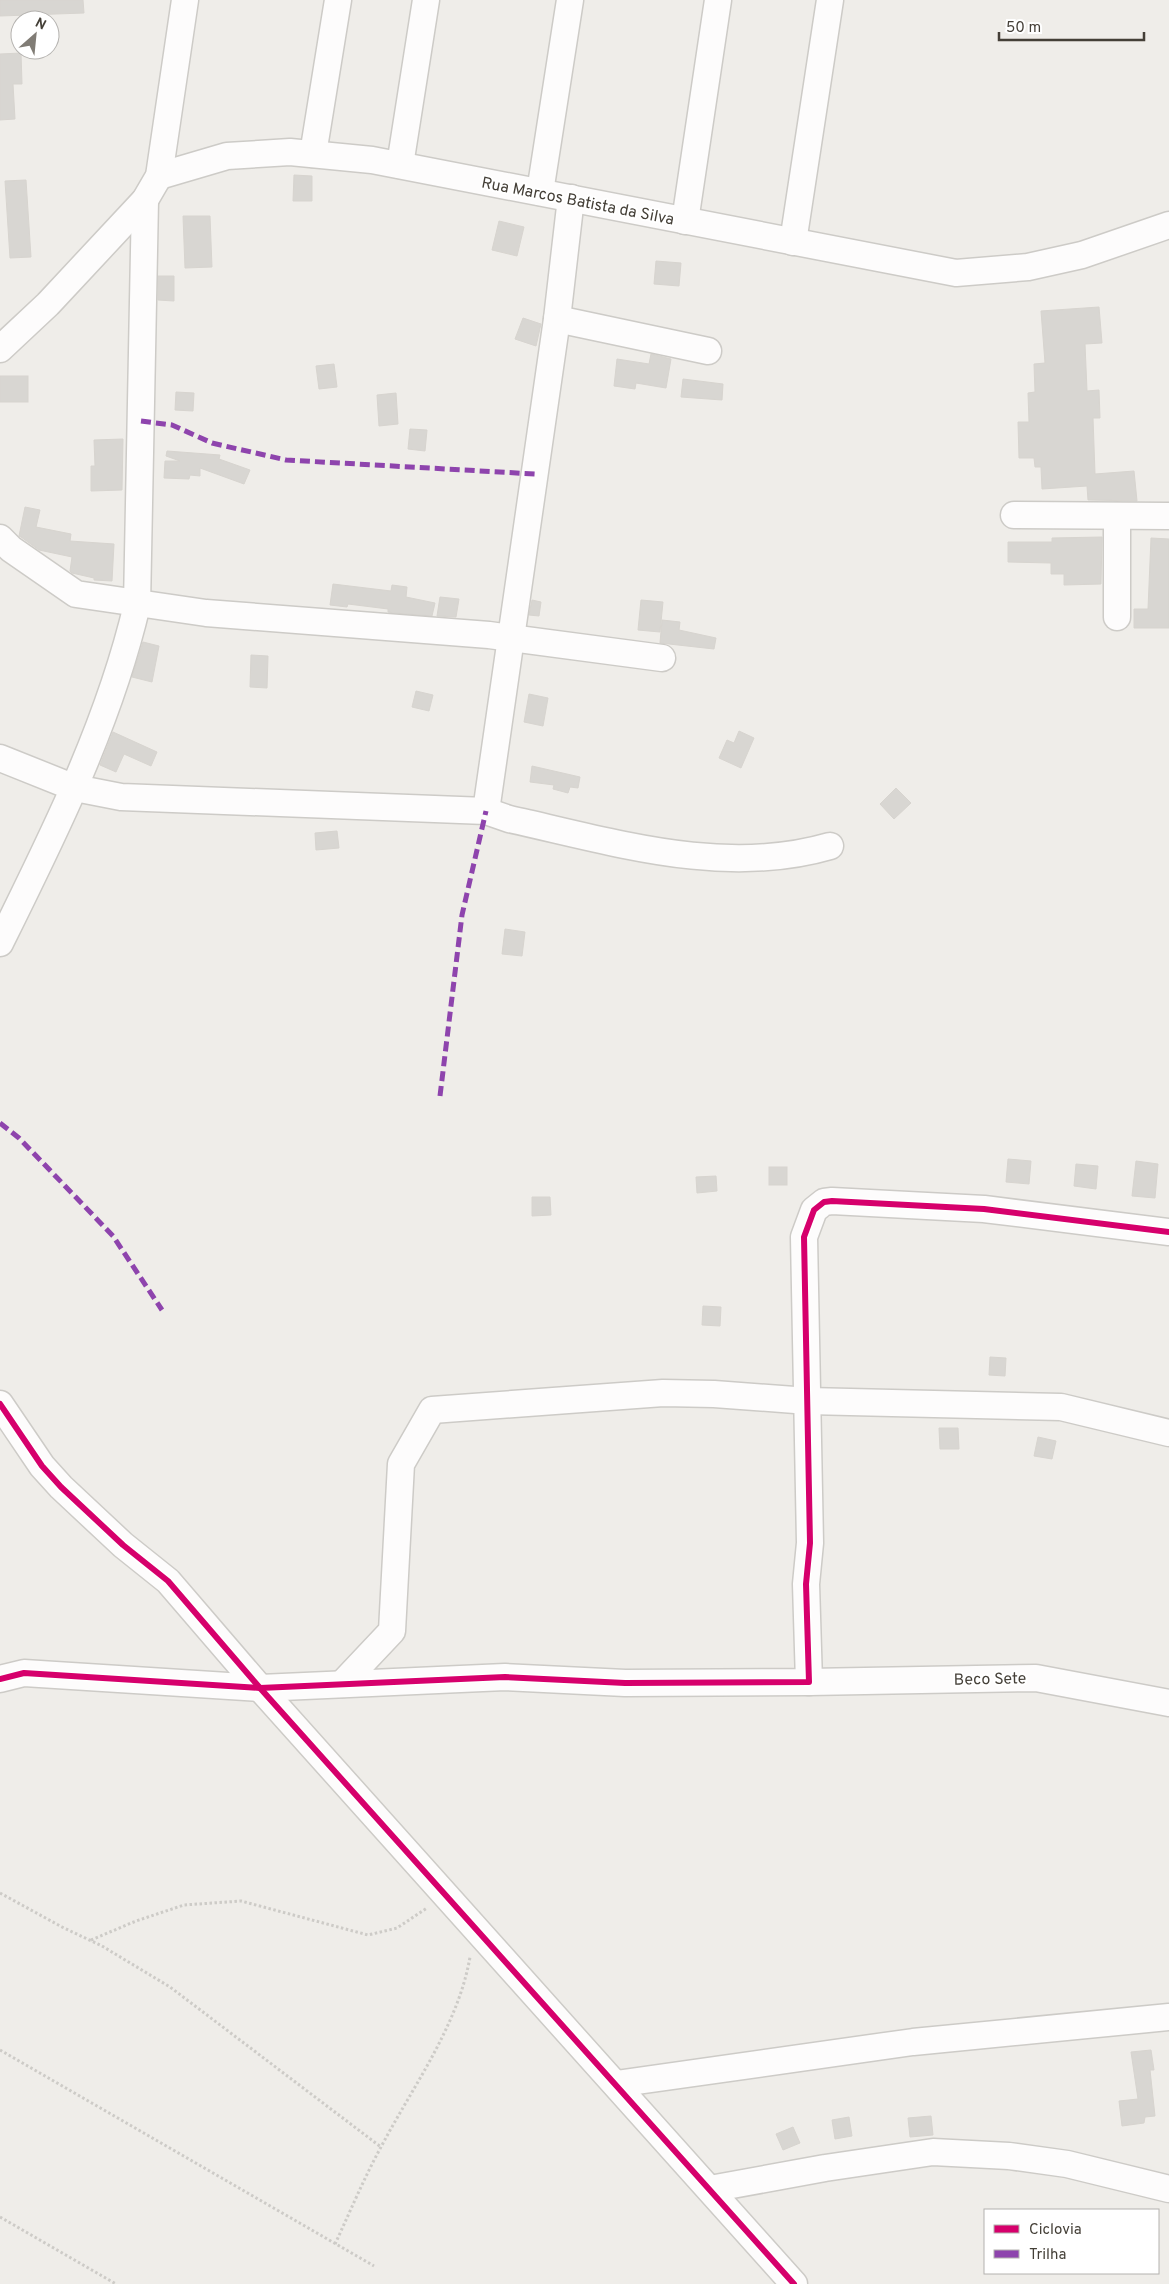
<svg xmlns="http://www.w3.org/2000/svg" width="1169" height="2284" viewBox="0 0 1169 2284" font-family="Overpass,sans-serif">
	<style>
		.building { fill: #d8d6d2; stroke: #d7d4cf }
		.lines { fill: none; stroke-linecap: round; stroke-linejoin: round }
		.minor-casing { stroke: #cdcbc7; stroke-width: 29 }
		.path { stroke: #cdcbc7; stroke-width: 3; stroke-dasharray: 2.5 2.5; stroke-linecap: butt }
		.minor { stroke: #fdfcfc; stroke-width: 26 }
		.quiet { stroke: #8e44ad; stroke-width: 5; stroke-dasharray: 10 5; stroke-linecap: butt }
		.cycleway-casing { stroke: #fff; stroke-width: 9 }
		.cycleway { stroke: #d6006c; stroke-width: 6 }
		.labels { text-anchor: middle; stroke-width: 4; stroke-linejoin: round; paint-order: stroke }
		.street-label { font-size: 16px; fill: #443f37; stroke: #fff }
	</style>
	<rect width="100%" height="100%" fill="#efede9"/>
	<g class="building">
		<path d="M0,0H83L84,13L0,16Z"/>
		<path d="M21,53L22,84H13L15,119L0,120V54Z"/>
		<path d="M294,175L312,176V201H293Z"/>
		<path d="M26,180L31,257L10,258L5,181Z"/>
		<path d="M183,216H210L212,267L185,268Z"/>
		<path d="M499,221L524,227L517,256L492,250Z"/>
		<path d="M656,261L681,263L679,286L654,284Z"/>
		<path d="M158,276H174V301L158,300Z"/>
		<path d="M1099,307L1102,343L1085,344L1087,391L1099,390L1100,418H1093L1095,474L1134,471L1137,501L1088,500L1087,486L1042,489L1041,467H1035L1034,458H1019L1018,422H1029L1028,393L1035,392L1034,364L1045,363L1041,311Z"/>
		<path d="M523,318L541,324L536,346L515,339Z"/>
		<path d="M651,354L671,359L666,388L636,383L635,389L614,386L617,359L649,364Z"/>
		<path d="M334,364L337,387L319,389L316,366Z"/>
		<rect x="0" y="376" width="28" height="26"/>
		<path d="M683,379L723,384L722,400L681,397Z"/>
		<path d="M176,392L194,393L193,411L175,410Z"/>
		<path d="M396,393L398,424L379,426L377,395Z"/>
		<path d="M410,429L427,430L425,451L408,449Z"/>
		<path d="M123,439L122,490L91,491V466H95L94,440Z"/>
		<path d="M167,451L220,455L219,459L250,470L244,484L200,468V476L190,475L189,479L164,478L165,461H180L166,456Z"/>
		<path d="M25,507L40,510L36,527L71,534L70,541L114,544L112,581L94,580V578L72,573L70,571L72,557L39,550L21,537L19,536Z"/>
		<path d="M1102,537L1101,584L1064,585V574H1051V563L1008,562V542H1052V538Z"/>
		<path d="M1151,538L1169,539V628H1134V609H1148Z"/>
		<path d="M333,584L391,591L392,585L407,587L406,597L435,603L432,616L394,613L388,612V609L348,604L347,607L330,605Z"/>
		<path d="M440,597L459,599L456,617L437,616Z"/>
		<path d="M532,600L541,602L539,616L529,615Z"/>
		<path d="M641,600L663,602L660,632L638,630Z"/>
		<path d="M662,620L680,622L679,630L716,638L714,649L660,643Z"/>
		<path d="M143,642L159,646L152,682L132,677Z"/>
		<path d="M251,655L268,656L267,688L250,687Z"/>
		<path d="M416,691L433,695L429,711L412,707Z"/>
		<path d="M529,694L548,698L543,726L524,722Z"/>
		<path d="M739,731L754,738L741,768L719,758L727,740L734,743Z"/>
		<path d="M113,732L157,752L151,766L124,754L116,772L100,765Z"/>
		<path d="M532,766L580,777L578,788L570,787L568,793L553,789L554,785L530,782Z"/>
		<path d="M896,788L911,803L894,819L880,804Z"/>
		<path d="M337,831L339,848L316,850L315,833Z"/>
		<path d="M505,929L525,932L522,956L502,954Z"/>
		<path d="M1008,1159L1031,1161L1029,1184L1006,1182Z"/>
		<path d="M1136,1161L1158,1164L1155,1198L1132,1196Z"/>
		<path d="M1076,1164L1098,1166L1096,1189L1074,1186Z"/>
		<rect x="769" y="1167" width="18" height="18"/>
		<path d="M716,1176L717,1191L697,1193L696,1177Z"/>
		<path d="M532,1197H550L551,1215L532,1216Z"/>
		<path d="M703,1306L721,1307L720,1326L702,1325Z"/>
		<path d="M990,1357L1006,1358L1005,1376L989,1375Z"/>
		<path d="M939,1428H958L959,1449H940Z"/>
		<path d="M1038,1437L1056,1441L1052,1459L1034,1456Z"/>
		<path d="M1151,2050L1154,2070H1150L1155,2116L1145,2117L1144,2123L1122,2126L1119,2101L1138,2099L1131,2052Z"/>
		<path d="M931,2116L933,2135L910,2137L908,2118Z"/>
		<path d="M849,2117L852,2136L835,2139L832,2120Z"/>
		<path d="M793,2127L800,2143L783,2150L776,2134Z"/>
	</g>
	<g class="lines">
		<g class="minor-casing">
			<g id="minor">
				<path d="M313,154L338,0"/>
				<path d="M400,165L426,0"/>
				<path d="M159,176L227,156L290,152L372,160L956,273L1028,267L1082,255L1169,225"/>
				<path d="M540,192L570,0"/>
				<path d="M685,221L718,0"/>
				<path d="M793,242L830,0"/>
				<path d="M557,319L708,351"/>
				<path d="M0,349L48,304L145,200L159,176L185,0"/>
				<path d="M1014,515L1169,516"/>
				<path d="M0,538L11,549L76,594L206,613L489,635L662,658"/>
				<path d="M1117,617V516"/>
				<path d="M0,758L75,788L121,797L486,811L509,819C614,842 724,877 830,846"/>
				<path d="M486,811L557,319L571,198"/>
				<path d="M0,943C54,834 109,724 137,605L145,200"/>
				<path d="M0,1404L42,1466L61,1487L123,1545L168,1581L260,1688L794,2284"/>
				<path d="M0,1679L24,1673L260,1688L505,1677L625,1683L809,1682L806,1584L810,1543L804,1237L814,1210L824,1202L832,1201L984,1209L1169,1232"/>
				<path d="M809,1682L1036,1678L1169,1703"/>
				<path d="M342,1684L392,1631L401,1464L432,1410L663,1393L714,1394L808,1401L1061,1407L1169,1433"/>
				<path d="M616,2084L913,2042L1169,2017"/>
				<path d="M710,2189L825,2168L933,2152L1009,2156L1067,2164L1169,2189"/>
			</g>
		</g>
		<g class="path">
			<path d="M0,1893L62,1927L102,1946L170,1987L381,2147"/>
			<path d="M91,1940L136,1921L184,1905L241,1901L368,1935L397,1928L427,1908"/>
			<path d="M0,2050L374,2266"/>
			<path d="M0,2217L116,2284"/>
			<path d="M335,2244C350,2212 364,2178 381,2147C413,2086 458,2026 470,1957"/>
		</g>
		<use href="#minor" class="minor"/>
		<g class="quiet">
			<path d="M141,421L172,425L212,443L286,460L535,474"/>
			<path d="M440,1096L462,915L486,811"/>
			<path d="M0,1123L19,1138L113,1236L162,1310"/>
		</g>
		<g class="cycleway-casing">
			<g id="cycleway">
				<path d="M0,1404L42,1466L61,1487L123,1545L168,1581L260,1688L794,2284"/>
				<path d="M0,1679L24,1673L260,1688L505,1677L625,1683L809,1682L806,1584L810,1543L804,1237L814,1210L824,1202L832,1201L984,1209L1169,1232"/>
			</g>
		</g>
		<use href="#cycleway" class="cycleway"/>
	</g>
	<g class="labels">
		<g class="street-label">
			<text transform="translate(578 200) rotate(11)" y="6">Rua Marcos Batista da Silva</text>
			<text transform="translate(990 1678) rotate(-1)" y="6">Beco Sete</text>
		</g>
	</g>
	<rect x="984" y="2209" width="175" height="65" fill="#ffffff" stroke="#b4b2af"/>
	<rect x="994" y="2225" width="25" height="8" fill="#d6006c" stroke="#b4b2af"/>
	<text x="1029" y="2234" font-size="15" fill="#443f37">Ciclovia</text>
	<rect x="994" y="2250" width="25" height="8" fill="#8e44ad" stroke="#b4b2af"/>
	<text x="1029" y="2259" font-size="15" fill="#443f37">Trilha</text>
	<g transform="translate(35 35) rotate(27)"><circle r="24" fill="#ffffff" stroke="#b4b2af"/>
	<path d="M0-4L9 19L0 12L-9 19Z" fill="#807c75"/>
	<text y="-8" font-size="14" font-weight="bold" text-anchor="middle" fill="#443f37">N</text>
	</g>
	<path d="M999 32v8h145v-8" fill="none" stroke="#443f37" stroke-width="2.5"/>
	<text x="1006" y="32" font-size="15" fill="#443f37" stroke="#ffffff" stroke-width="4" paint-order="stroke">50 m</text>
</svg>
